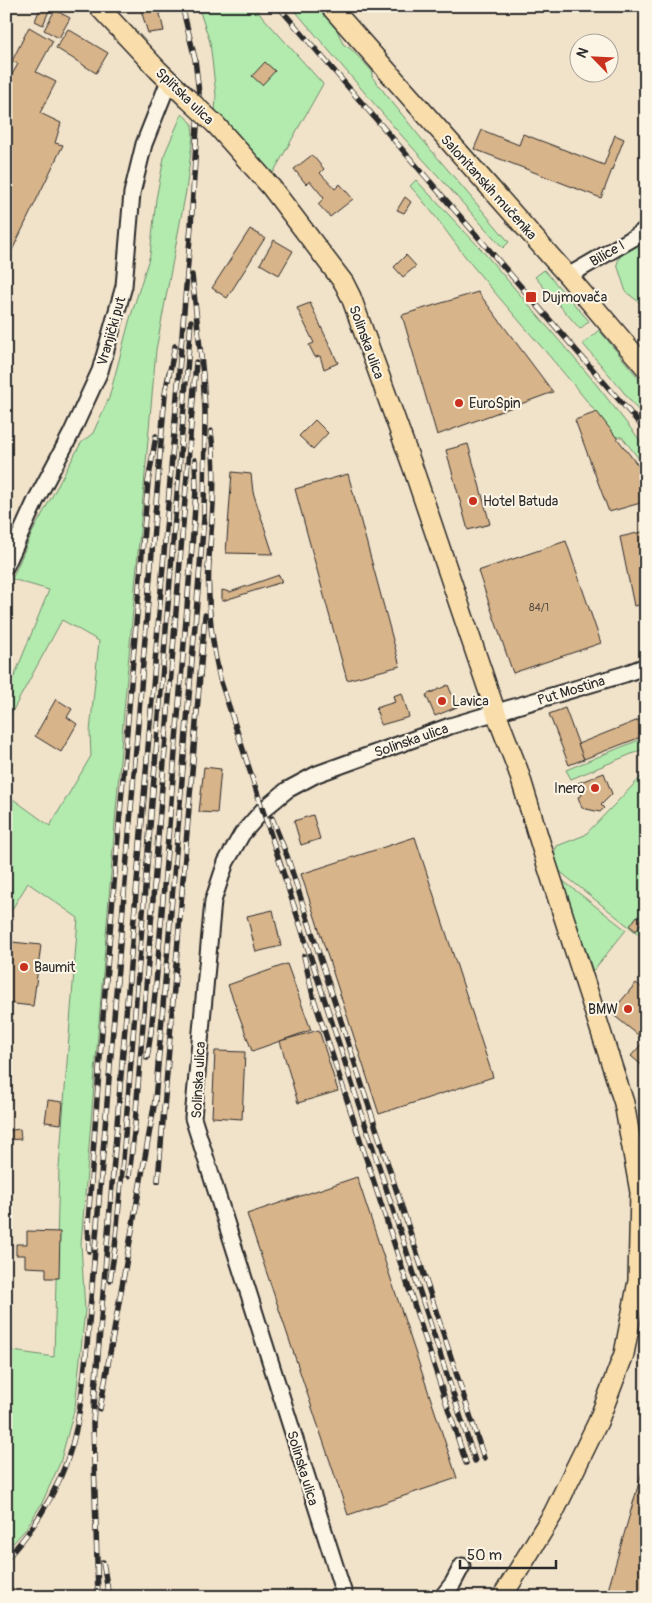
<svg xmlns="http://www.w3.org/2000/svg" width="652" height="1603" viewBox="0 0 652 1603" font-family="Pangolin,sans-serif">
	<style>
		.green { fill: #b3ebae; stroke: #6f8b6c }
		.building { fill: #d8b48a; stroke: #2b2b2b }
		.lines { fill: none; stroke-linecap: round; stroke-linejoin: round }
		.minor-casing { stroke: #2b2b2b; stroke-width: 19 }
		.major-casing { stroke: #2b2b2b; stroke-width: 22 }
		.minor { stroke: #fcf5e5; stroke-width: 15 }
		.major { stroke: #f9deab; stroke-width: 19 }
		.rail-casing { stroke: #2b2b2b; stroke-width: 5.5 }
		.rail { stroke: #fcf5e5; stroke-width: 4; stroke-dasharray: 11; stroke-linecap: butt }
		.major-bridge-casing { stroke: #2b2b2b; stroke-width: 22; stroke-linecap: butt }
		.major-bridge { stroke: #f9deab; stroke-width: 19 }
		.poi-dot { fill: #c8321e; stroke: #fcf5e5; stroke-width: 2 }
		.labels { text-anchor: middle; stroke-width: 4; stroke-linejoin: round; paint-order: stroke }
		.number-label { font-size: 11px; fill: #564d43 }
		.street-label { font-size: 14px; fill: #2b2b2b; stroke: #fcf5e5 }
		.poi-label { font-size: 14px; fill: #2b2b2b; stroke: #fcf5e5; text-anchor: start }
	</style>
	<rect width="100%" height="100%" fill="#f1e2ca"/>
	<filter id="ink" filterUnits="userSpaceOnUse"><feTurbulence type="fractalNoise" baseFrequency=".02" numOctaves="2"/><feDisplacementMap in="SourceGraphic" scale="10" xChannelSelector="R" yChannelSelector="G"/><feConvolveMatrix kernelMatrix="1 2 1 2 8 2 1 2 1" color-interpolation-filters="sRGB"/></filter>
	<g filter="url(#ink)">
		<g class="green">
			<path d="M198,6H253L323,84L273,173L215,114L216,95L210,42Z"/>
			<path d="M291,6H316L337,30L343,44L351,49L372,71V77L420,137L509,242L503,248L394,127Z"/>
			<path d="M182,114L192,123L193,136L186,191L156,350L124,711L88,1159L81,1244L85,1310L75,1407L60,1463L42,1503L25,1530L6,1551V1350L54,1357L59,1168L78,918L28,883L6,919V862L12,822L13,799L50,826L91,756L90,732L99,641L62,620L6,723V674L14,677L49,590L12,579L32,533L81,443L93,433L109,398L129,322L150,255L156,199L165,153Z"/>
			<path d="M416,180L480,248L592,379L646,448V468L622,437H615C573,381 526,330 481,276C456,247 436,214 410,186Z"/>
			<path d="M646,239V306H644L626,292L617,264L620,256Z"/>
			<path d="M544,270L589,321L580,329L535,277Z"/>
			<path d="M599,330L646,387V420L612,378L583,344Z"/>
			<path d="M646,737V748L571,779L566,770Z"/>
			<path d="M644,774L646,778V933L642,937L558,870L553,855L557,846L585,835Z"/>
			<path d="M562,880L626,930L593,971Z"/>
		</g>
		<g class="building">
			<path d="M41,6H51L43,25L35,21Z"/>
			<path d="M144,6H158L164,31L148,33L140,7Z"/>
			<path d="M55,10L70,18L59,38L44,30Z"/>
			<path d="M29,27L53,41L36,72L56,82L40,113L61,123L55,143L63,145L6,263V85L18,64L12,61Z"/>
			<path d="M68,29L108,53L96,73L56,48Z"/>
			<path d="M265,62L275,71L262,85L252,76Z"/>
			<path d="M482,130L519,145L523,134L604,165L615,135L624,139L601,198L474,149Z"/>
			<path d="M312,155L324,169L320,173L335,189L340,184L353,199L330,217L318,204L324,198L310,181L306,184L294,169Z"/>
			<path d="M405,197L411,202L404,213L397,210Z"/>
			<path d="M250,229L265,238L227,298L212,288Z"/>
			<path d="M274,240L293,251L279,275L260,264Z"/>
			<path d="M406,255L416,266L403,277L394,267Z"/>
			<path d="M478,292L553,392L437,435L402,315Z"/>
			<path d="M310,303L338,363L324,369L320,356L315,357L309,345L314,343L297,308Z"/>
			<path d="M597,412L646,476V505L644,502L609,512L575,420Z"/>
			<path d="M315,420L328,433L313,449L299,436Z"/>
			<path d="M468,444L490,524L468,530L446,450Z"/>
			<path d="M232,472L251,474L253,492L273,554L226,553Z"/>
			<path d="M348,474L400,666L347,680L295,489Z"/>
			<path d="M646,531V604L634,606L620,537Z"/>
			<path d="M566,541L601,643L513,673L478,571Z"/>
			<path d="M279,575L282,582L222,601V590L230,592Z"/>
			<path d="M448,685L457,707L435,716L426,695Z"/>
			<path d="M402,693L409,717L381,725L376,708L395,702L393,696Z"/>
			<path d="M56,699L72,709L67,717L77,724L61,752L35,736Z"/>
			<path d="M565,708L584,759L569,765L549,714Z"/>
			<path d="M646,717V735L584,759L578,744Z"/>
			<path d="M204,767L221,769L217,813L199,812Z"/>
			<path d="M604,773L612,794L601,805L604,808L600,812L582,808L578,797L582,795L578,783Z"/>
			<path d="M313,815L320,839L301,845L294,821Z"/>
			<path d="M415,837L493,1077L379,1114L301,874Z"/>
			<path d="M273,910L281,946L256,952L247,916Z"/>
			<path d="M637,916L643,921L636,931L630,926Z"/>
			<path d="M12,942L41,945L33,1006L6,1003V989Z"/>
			<path d="M287,964L311,1030L252,1051L228,985Z"/>
			<path d="M636,983L646,991V1036L643,1039L611,1013Z"/>
			<path d="M319,1030L338,1091L298,1103L280,1041Z"/>
			<path d="M646,1039V1069L631,1056Z"/>
			<path d="M215,1051L245,1052L242,1119L212,1117Z"/>
			<path d="M48,1100L63,1102L61,1124L45,1122Z"/>
			<path d="M20,1129L21,1139L6,1140V1131Z"/>
			<path d="M357,1177L457,1478L348,1515L247,1214Z"/>
			<path d="M27,1231L60,1232L59,1278H46V1268L25,1267V1255H16V1244H27Z"/>
			<path d="M646,1458V1597H606Z"/>
		</g>
		<g class="lines">
			<g class="minor-casing">
				<g id="minor">
					<path d="M568,276L635,237L646,229"/>
					<path d="M6,566L36,500L71,434L100,371L124,286L132,193L144,144L169,81"/>
					<path d="M345,1597L193,1118L213,901L226,862L242,834L263,810L287,790L317,774L450,726L625,674L646,666"/>
					<path d="M442,1597L453,1583L462,1566"/>
				</g>
			</g>
			<g class="major-casing">
				<g id="major">
					<path d="M98,6L158,70L187,98"/>
					<path d="M330,6L568,276L646,368"/>
					<path d="M216,125L271,187L344,283L351,297L413,468L496,713L518,770L547,865L624,1103L640,1192L638,1281L624,1354L598,1422L553,1514L502,1597"/>
				</g>
			</g>
			<use href="#minor" class="minor"/>
			<use href="#major" class="major"/>
			<g class="rail-casing">
				<g id="rail">
					<path d="M278,6L646,431"/>
					<path d="M168,380L175,346"/>
					<path d="M209,561C207,601 211,640 220,679L475,1461"/>
					<path d="M208,568C212,522 217,477 211,431"/>
					<path d="M272,818L287,856L484,1458"/>
					<path d="M304,956L313,996L466,1463"/>
					<path d="M147,1058L151,1032L156,984L194,522L196,489L195,460"/>
					<path d="M129,1176L135,1124L196,362"/>
					<path d="M158,1181L205,615"/>
					<path d="M89,1251L88,1223L104,1003L148,482L156,436"/>
					<path d="M110,1280L115,1248L123,1160L191,321"/>
					<path d="M100,1409L155,1101L204,518L205,410L203,375L192,275"/>
					<path d="M6,1559C41,1522 67,1475 77,1425C83,1392 86,1357 89,1323L163,418L165,394L169,373"/>
					<path d="M103,1562L109,1597"/>
					<path d="M98,1597L93,1424L95,1391L191,226L199,93L195,59L182,6"/>
				</g>
			</g>
			<use href="#rail" class="rail"/>
			<g class="major-bridge-casing">
				<path id="major-bridge" d="M187,98L216,125"/>
			</g>
			<use href="#major-bridge" class="major-bridge"/>
		</g>
	</g>
	<g class="poi-dot">
		<rect x="525" y="291" width="12" height="12" rx="2.5"/>
		<circle cx="459" cy="403" r="5"/>
		<circle cx="473" cy="501" r="5"/>
		<circle cx="442" cy="701" r="5"/>
		<circle cx="595" cy="788" r="5"/>
		<circle cx="24" cy="967" r="5"/>
		<circle cx="628" cy="1009" r="5"/>
	</g>
	<g class="labels">
		<g class="number-label">
			<text x="539" y="611">84/1</text>
		</g>
		<g class="street-label">
			<text transform="translate(185 96) rotate(44)" y="5">Splitska ulica</text>
			<text transform="translate(489 187) rotate(48)" y="5">Salonitanskih mučenika</text>
			<text transform="translate(607 253) rotate(-30)" y="5">Bilice I</text>
			<text transform="translate(111 331) rotate(-74)" y="5">Vranjički put</text>
			<text transform="translate(367 342) rotate(70)" y="5">Solinska ulica</text>
			<text transform="translate(571 690) rotate(-17)" y="5">Put Mostina</text>
			<text transform="translate(411 740) rotate(-19)" y="5">Solinska ulica</text>
			<text transform="translate(198 1080) rotate(-87)" y="5">Solinska ulica</text>
			<text transform="translate(303 1468) rotate(73)" y="5">Solinska ulica</text>
		</g>
		<g class="poi-label">
			<text x="542" y="302">Dujmovača</text>
			<text x="469" y="408">EuroSpin</text>
			<text x="483" y="506">Hotel Batuda</text>
			<text x="452" y="706">Lavica</text>
			<text x="585" y="793" text-anchor="end">Inero</text>
			<text x="34" y="972">Baumit</text>
			<text x="618" y="1014" text-anchor="end">BMW</text>
		</g>
	</g>
	<rect width="652" height="1603" fill="none" stroke="#fcf5e5" stroke-width="25"/>
	<rect x="12" y="12" width="627" height="1578" fill="none" stroke="#2b2b2b" stroke-width="2" filter="url(#ink)"/>
	<g transform="translate(594 58) rotate(294)"><circle r="24" fill="#fcf5e5" stroke="#a8a49b"/>
	<path d="M0-4L9 19L0 12L-9 19Z" fill="#c8321e"/>
	<text y="-8" font-size="14" font-weight="bold" text-anchor="middle" fill="#2b2b2b">N</text>
	</g>
	<path d="M460 1560v8h96v-8" fill="none" stroke="#2b2b2b" stroke-width="2.5"/>
	<text x="467" y="1560" font-size="15" fill="#2b2b2b" stroke="#fcf5e5" stroke-width="4" paint-order="stroke">50 m</text>
</svg>
